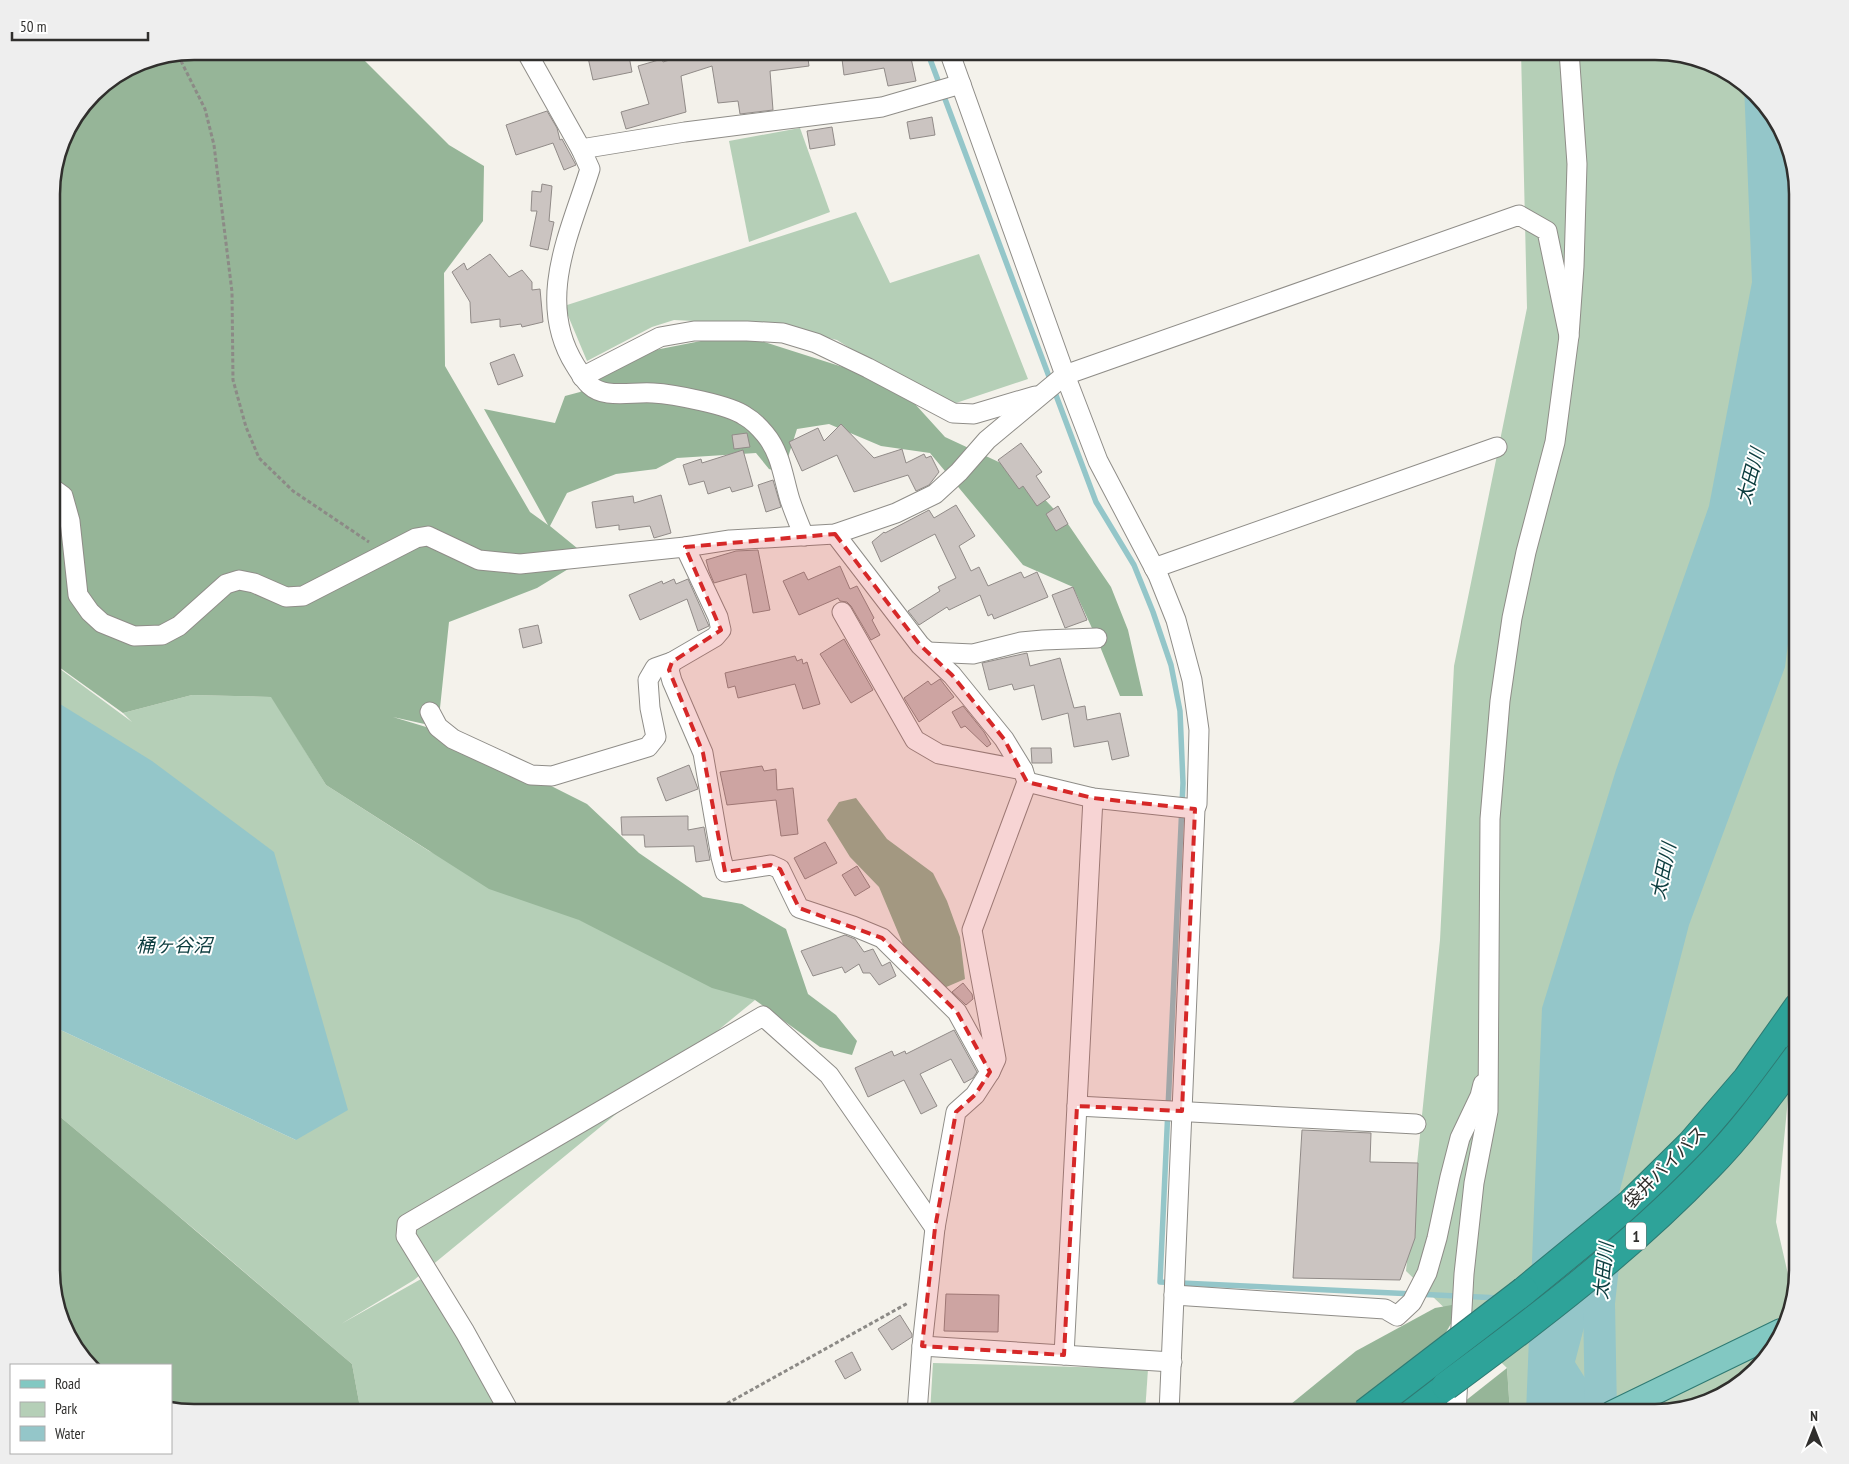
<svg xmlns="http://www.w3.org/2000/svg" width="1849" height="1464" viewBox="0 0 1849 1464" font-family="'PT Sans Narrow','Noto Sans JP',sans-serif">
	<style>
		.green { fill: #b5cfb7 }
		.forest { fill: #96b598 }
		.water { fill: #94c6c9 }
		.pier { fill: #f4f2eb }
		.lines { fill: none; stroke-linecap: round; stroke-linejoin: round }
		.stream { stroke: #94c6c9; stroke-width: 5.5 }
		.river { stroke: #94c6c9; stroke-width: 32 }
		.building { fill: #cbc4c1; stroke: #918b88 }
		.minor-casing { stroke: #8f8d88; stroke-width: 21 }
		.major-casing { stroke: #2f7a73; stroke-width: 26 }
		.highway-casing { stroke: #2f7a73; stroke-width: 30 }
		.path { stroke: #8c8a86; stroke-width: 3; stroke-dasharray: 4 2.5; stroke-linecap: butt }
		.minor { stroke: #fff; stroke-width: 19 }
		.major { stroke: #82c8c2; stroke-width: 24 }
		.highway { stroke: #2ea399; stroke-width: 28 }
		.highway-bridge-casing { stroke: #2f7a73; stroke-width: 30; stroke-linecap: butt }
		.highway-bridge { stroke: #2ea399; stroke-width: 28 }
		.marked { fill: #d62828; fill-opacity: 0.2; stroke: #d62828; stroke-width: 4; stroke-dasharray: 10 6; stroke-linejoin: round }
		.labels { text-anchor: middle; stroke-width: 4; stroke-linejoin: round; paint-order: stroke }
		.shield { fill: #fff; stroke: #6e6d6c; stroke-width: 1 }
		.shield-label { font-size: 16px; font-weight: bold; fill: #302f2d }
		.street-label { font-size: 18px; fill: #302f2d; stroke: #fff }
		.water-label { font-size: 19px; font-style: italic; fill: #0b3c3e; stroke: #fff }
		.rim { fill: none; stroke: #302f2d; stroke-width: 2.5 }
	</style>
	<rect width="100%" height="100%" fill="#f4f2eb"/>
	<g class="green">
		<path d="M1521,51H1655L1709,62L1749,87L1783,131L1798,194V996L1776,1222L1793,1296L1790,1316L1762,1364L1718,1398L1655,1413H1510L1507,1368L1406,1271L1440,940L1454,666L1527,308Z"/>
		<path d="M800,128L830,212L749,242L729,141Z"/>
		<path d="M856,212L890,283L979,254L1028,379L953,404L913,388L837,340L775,325L674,320L652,327L587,361L564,306Z"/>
		<path d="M52,663L132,722L123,713L192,695L272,697L326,785L429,851L755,1000L414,1280L341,1324L430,1274L509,1413H361L352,1364L200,1234L52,1110V1026L296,1140L52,700Z"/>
		<path d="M933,1363L1148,1369L1145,1413H930Z"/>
	</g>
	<g class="forest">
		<path d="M194,51H362L365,61L449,145L484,166L483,221L444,273L445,366L530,512L548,525L484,409L555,423L565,396L580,392L598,379L650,351L706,340L755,339L849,369L915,404L945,437L1018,471L1068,524L1111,587L1128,630L1143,696H1120L1097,639L1073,587L1023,565L930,453L881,446L829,424L797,429L783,473L769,469L756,453L677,458L656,469L616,474L567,493L550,526L588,557L537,588L449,622L438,727L393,717L446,733L587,804L639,853L703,897L742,904L786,929L808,994L836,1015L857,1041L852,1055L820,1047L755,1000L712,988L579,920L489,889L326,785L271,697L192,695L123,713L52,662V185L66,131L100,87L140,62Z"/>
		<path d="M856,798L887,839L933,873L947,901L960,937L965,979L944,988L913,968L879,887L850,857L827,820L839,802Z"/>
		<path d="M52,1110L169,1208L352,1364L361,1413H194L171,1409V1365H91L66,1333L52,1279Z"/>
		<path d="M1463,1303L1445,1334L1397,1379L1353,1413H1280L1356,1351L1435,1308Z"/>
		<path d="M1507,1368L1510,1413H1450Z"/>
	</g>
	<g class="water">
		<path d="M1744,84L1749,87L1783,131L1798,194V566L1785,667L1689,925L1575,1362L1607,1413H1526L1542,1008L1616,770L1709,506L1752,282Z"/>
		<path d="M52,699L152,761L274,852L348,1110L296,1140L52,1026Z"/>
	</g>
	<path class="pier" d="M1601,1399L1609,1413H1571Z"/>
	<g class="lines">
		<g class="stream">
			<path d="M927,51L1096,502L1134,565L1153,612L1171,665L1180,711L1183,783L1160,1282L1500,1298"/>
			<path d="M1584,1302L1599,1303"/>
		</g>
		<path class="river" d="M1601,1413L1599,1303L1606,1239"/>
	</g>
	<g class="building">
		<path d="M595,51H628L632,72L593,80L587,53Z"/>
		<path d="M699,51H807L809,66L770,71L773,110L740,114L738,101L718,103L712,66L681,76L686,112L626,129L621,112L649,104L638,66L662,59L663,62Z"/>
		<path d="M841,51H900L901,60L911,58L916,81L888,86L884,68L844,75Z"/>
		<path d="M547,111L557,128L560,140L562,139L576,165L564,170L553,143L516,155L506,125Z"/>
		<path d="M932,117L935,135L910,139L907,122Z"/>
		<path d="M832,127L835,145L810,149L807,131Z"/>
		<path d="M542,184L552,186L549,221L554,222L548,250L530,246L537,211H531L532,191L541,192Z"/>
		<path d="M490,254L509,277L522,270L532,282V290L540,289L543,322L522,327L521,324L500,327V319L471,323L470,302L452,272L464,263L467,270Z"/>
		<path d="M514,354L523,376L498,385L490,363Z"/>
		<path d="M841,424L874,458L902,449L906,463L924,454L926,458L931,456L939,472L929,485L916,491L908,475L854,492L837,455L802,471L789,442L818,428L824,441Z"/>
		<path d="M747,433L750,447L734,449L732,435Z"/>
		<path d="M1021,443L1042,472L1036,476L1050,497L1037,506L1023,486L1019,489L998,460Z"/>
		<path d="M743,450L753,486L732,492L730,487L708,494L704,481L689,485L683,465L701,459L702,463Z"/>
		<path d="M773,480L781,507L766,512L758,485Z"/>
		<path d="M661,495L671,533L654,538L650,526L619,530V525L596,528L592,502L633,496L634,503Z"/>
		<path d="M956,505L975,536L959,546L971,571L979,567L988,586L1021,572L1024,578L1037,572L1048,597L994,619L992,614L988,616L980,595L949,610L947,607L919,625L908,611L940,591L938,587L956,578L935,534L881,562L872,542L884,532L885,533L929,510L934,518Z"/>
		<path d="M1058,506L1068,524L1056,531L1046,514Z"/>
		<path d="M758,550L770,610L753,613L746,574L714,583L709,571L706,560L736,551Z"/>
		<path d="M840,566L850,589L857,586L874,618L872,620L880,635L871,640L851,606L847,602L840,601L838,598L799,615L783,581L804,572L808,580Z"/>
		<path d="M674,579L676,584L688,579L709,626L698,631L687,599L640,620L629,595L662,581L663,584Z"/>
		<path d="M1073,587L1087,620L1065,628L1052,595Z"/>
		<path d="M538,625L542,643L523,648L519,629Z"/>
		<path d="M844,639L873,690L851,703L820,654Z"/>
		<path d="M1027,653L1030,666L1060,658L1074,708L1085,706L1087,720L1120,713L1129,756L1112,760L1108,741L1074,747L1068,713L1042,720L1034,685L1014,690L1012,684L989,690L982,663Z"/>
		<path d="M795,656L797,661L802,659L803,664L807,662L820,704L803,709L795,684L738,698L735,686L728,688L725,673Z"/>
		<path d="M940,679L954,697L919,722L904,698L928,681L931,685Z"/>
		<path d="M963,706L984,732L991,744L987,747L965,726L961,728L952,712Z"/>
		<path d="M1031,748H1051L1052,763H1032Z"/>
		<path d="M689,765L698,789L666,801L657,778Z"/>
		<path d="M762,766L764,771L776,769L777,790L793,788L798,834L781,836L776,800L727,805L720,772Z"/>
		<path d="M688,816V830L704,827L710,860L696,862L694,846L645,847L644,835H622L621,817Z"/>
		<path d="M825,842L837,863L805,879L794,858Z"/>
		<path d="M857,866L870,887L855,896L842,875Z"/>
		<path d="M845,935L855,939L864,952L873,949L882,966L890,962L896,976L879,985L870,973H863L859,964L845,973L842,967L813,976L801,951Z"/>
		<path d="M963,983L972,994L973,999L966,1005L952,992Z"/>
		<path d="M954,1030L977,1072L973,1078L964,1083L951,1059L920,1074L937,1106L921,1114L904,1080L868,1097L855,1068L892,1051L894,1056L905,1051L906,1054Z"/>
		<path d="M1302,1130L1371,1133L1370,1162L1418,1163L1415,1238L1400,1280L1293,1278Z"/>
		<path d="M946,1294L999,1295L998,1332L944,1331Z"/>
		<path d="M900,1315L912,1334V1337L892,1350L878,1329Z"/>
		<path d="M852,1352L861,1370L845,1379L835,1361Z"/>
	</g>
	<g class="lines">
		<g class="minor-casing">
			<g id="minor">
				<path d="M526,51L581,149L590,169C570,233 535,301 575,365C584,379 590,391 608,393C623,395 638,392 653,393C673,394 730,405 745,416C752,420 760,428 765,434C781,453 783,477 790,500C794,512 799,524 804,536"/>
				<path d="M949,51L1065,375L1098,461L1158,575L1176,620L1192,680L1199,730L1197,804L1195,809L1169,1413"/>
				<path d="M581,149L685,132L882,107L961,84"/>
				<path d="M582,377L660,337L694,331H747L783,333L816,343L868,368L953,413L974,414L1035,396"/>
				<path d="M52,488L63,496L70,521L78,595L90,612L102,623L134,636L162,635L179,626L226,584L239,580L254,583L286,597L303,596L416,538L428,536L479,560L520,564L685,547L730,540L835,534L896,513L935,494L959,472L987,440L1065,375L1519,215L1547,231L1569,336"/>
				<path d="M835,534L920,645L952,675L1004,739L1023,770L1027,782L972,930L996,1059L990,1072L975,1095L956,1112L935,1228L922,1346L917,1413"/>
				<path d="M685,547L718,617L721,630L715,637L672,662L669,670L672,681L703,753L721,857L725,872L771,865L780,869L799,908L853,926L882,938L957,1012L990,1072"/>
				<path d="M1154,568L1497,447"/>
				<path d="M842,612L915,740L939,754L1023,770"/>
				<path d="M928,652L973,654L1021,642L1043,640L1097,638"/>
				<path d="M430,712L438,727L453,739L531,775L552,776L648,747L656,737L650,708L648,680L655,668L672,662"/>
				<path d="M1027,782L1093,798L1195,809"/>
				<path d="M1077,1106L1416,1124"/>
				<path d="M1174,1295L1385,1309L1397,1316L1412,1302L1427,1273L1437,1238L1450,1177L1460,1138L1480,1096L1483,1084"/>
				<path d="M922,1346L1172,1362"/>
				<path d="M1064,1355L1093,798"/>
				<path d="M510,1413L465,1332L406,1236L407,1224L763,1016L829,1075L935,1228"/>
				<path d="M1456,1413L1464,1274L1474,1183L1488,1111L1490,819L1500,701L1512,618L1526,552L1555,442L1569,336L1574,266L1577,164L1569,51"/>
			</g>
		</g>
		<g class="major-casing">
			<path id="major" d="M1612,1413L1781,1331"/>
		</g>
		<g class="highway-casing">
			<g id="highway">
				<path d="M1524,1291L1631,1203L1691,1144L1747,1079L1798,1007"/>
				<path d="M1408,1413L1446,1386"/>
			</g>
		</g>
		<g class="path">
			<path d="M178,55L205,109L214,145L232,292L233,380L246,427L259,458L293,491L369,542"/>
			<path d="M710,1413L908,1303"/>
		</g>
		<use href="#minor" class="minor"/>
		<use href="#major" class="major"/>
		<use href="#highway" class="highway"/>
		<g class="highway-bridge-casing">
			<g id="highway-bridge">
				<path d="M1446,1386C1537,1319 1628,1250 1707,1168C1740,1135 1770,1094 1798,1056"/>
				<path d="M1365,1413L1524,1291"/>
			</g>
		</g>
		<use href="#highway-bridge" class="highway-bridge"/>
	</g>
	<path class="marked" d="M835,534L920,645L952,675L1004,739L1027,782L1093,798L1195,809L1182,1111L1077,1106L1064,1355L922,1346L935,1228L956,1112L975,1095L990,1072L957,1012L882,938L799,908L780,869L771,865L725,872L703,753L669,670L672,662L721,630L685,547Z"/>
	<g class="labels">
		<rect class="shield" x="1626" y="1222.5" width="20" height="27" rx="4"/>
		<g class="shield-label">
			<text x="1636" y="1242">1</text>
		</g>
		<g class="street-label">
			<text transform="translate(1665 1167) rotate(-45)" y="6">袋井バイパス</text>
		</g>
		<g class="water-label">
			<text transform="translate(1750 476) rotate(-75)" y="7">太田川</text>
			<text transform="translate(1663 871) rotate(-78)" y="7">太田川</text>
			<text x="174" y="952">桶ヶ谷沼</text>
			<text transform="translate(1603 1271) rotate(-84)" y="7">太田川</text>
		</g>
	</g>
	<path d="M0 0H1849V1464H0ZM194 60H1655A134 134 0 0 1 1789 194V1270A134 134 0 0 1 1655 1404H194A134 134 0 0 1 60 1270V194A134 134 0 0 1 194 60Z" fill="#eee" fill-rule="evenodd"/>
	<path class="rim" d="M194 60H1655A134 134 0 0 1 1789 194V1270A134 134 0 0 1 1655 1404H194A134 134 0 0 1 60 1270V194A134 134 0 0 1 194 60Z"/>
	<rect x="10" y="1364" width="162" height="90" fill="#ffffff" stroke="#acacab"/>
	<rect x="20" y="1380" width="25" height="8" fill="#82c8c2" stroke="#acacab"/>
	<text x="55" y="1389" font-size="15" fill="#302f2d">Road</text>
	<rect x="20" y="1402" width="25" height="15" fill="#b5cfb7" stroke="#acacab"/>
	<text x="55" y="1414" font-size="15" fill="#302f2d">Park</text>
	<rect x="20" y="1426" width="25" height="15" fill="#94c6c9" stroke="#acacab"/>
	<text x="55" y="1439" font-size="15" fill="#302f2d">Water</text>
	<g transform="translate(1814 1429)" stroke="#ffffff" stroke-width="4" paint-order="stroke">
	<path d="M0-4L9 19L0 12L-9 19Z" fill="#302f2d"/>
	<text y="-8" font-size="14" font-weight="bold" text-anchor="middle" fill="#302f2d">N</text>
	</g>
	<path d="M12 32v8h136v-8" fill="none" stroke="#302f2d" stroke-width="2.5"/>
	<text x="20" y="32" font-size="15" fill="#302f2d" stroke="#ffffff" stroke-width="4" paint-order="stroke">50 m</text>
</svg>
